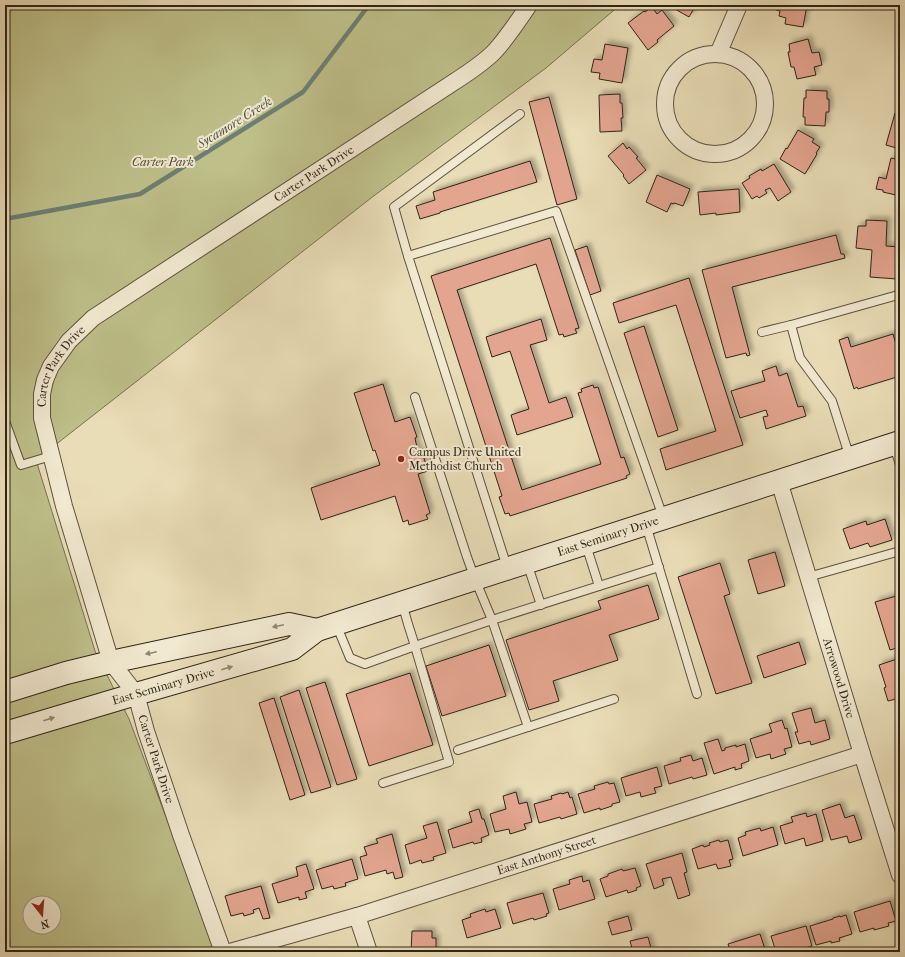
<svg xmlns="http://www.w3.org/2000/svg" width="905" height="957" viewBox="0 0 905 957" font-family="'IM FELL French Canon',serif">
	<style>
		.green { fill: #bebf89; stroke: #767250; fill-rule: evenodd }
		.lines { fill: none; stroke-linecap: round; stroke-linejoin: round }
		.stream { stroke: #6d7f72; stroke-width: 4.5 }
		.building { fill: #e3a590; stroke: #2f2417; filter: url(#shadow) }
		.lane-casing { stroke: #5e523f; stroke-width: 10 }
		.street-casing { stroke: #5e523f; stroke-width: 18 }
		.secondary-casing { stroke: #2f2417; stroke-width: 24 }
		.lane { stroke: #f1e9d0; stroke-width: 8 }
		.street { stroke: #f1e9d0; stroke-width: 16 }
		.secondary { stroke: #f1e9d0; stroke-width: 22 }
		.oneway { fill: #908674 }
		.poi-dot { fill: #8f2418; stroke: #f1e9d0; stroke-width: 1.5 }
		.labels { text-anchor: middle; stroke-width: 4; stroke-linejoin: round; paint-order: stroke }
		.park-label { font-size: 12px; font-style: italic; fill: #534b34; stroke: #f1e9d0 }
		.street-label { font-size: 12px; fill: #2f2417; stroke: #f1e9d0 }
		.poi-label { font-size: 12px; fill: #2f2417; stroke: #f1e9d0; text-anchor: start }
		.water-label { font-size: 13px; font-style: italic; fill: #4e5245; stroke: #f1e9d0 }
	</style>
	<defs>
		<filter id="shadow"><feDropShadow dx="3.5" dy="-3.5" stdDeviation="2" flood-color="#0004"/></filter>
	</defs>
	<rect width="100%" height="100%" fill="#e9ddb7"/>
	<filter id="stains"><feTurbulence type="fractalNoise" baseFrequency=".005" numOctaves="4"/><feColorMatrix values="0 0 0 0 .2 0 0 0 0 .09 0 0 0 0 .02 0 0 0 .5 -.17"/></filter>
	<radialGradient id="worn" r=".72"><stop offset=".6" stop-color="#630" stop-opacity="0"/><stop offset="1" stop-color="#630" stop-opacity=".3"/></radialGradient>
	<path class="green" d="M5,5H620L546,68L371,198L36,460L95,651L129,719L217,952H5ZM30,903H54V927H30Z"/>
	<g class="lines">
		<g class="stream">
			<path d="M5,219L140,194L303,92L369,5"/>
			<path d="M5,900L9,952"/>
		</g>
	</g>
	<g class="building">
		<path d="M668,5H696L689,17Z"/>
		<path d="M777,5H807L803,27L785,24L786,18L779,16L780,11L776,10Z"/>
		<path d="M652,7L657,14L662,10L674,26L657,40L658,42L648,50L628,23L644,11L645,12Z"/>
		<path d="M808,39L812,53L819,52L822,65L814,67L816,75L797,79L794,67H791L788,52H790L789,44Z"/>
		<path d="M605,44L628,48L622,83L599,79L600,73L591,72L594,59L602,60Z"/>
		<path d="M806,90L827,91V99H829V112H826L825,126L805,125V117H803L804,98H806Z"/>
		<path d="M620,94V103H622L623,118H621L622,131L600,132L599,95Z"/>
		<path d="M549,97L577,199L557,205L529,102Z"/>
		<path d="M895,113L900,115V149L886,145Z"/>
		<path d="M798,130L814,139L812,142L820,147L816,153L817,154L805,174L780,159L786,148L787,149Z"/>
		<path d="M623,143L627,149L629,147L638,157L636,158L646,170L629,184L623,176L624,175L608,156Z"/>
		<path d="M891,158L900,160V196L883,192V190L876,189L879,177L886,179Z"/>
		<path d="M530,161L537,182L440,212V213L420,219L416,206L435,200L433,192Z"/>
		<path d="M774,164L791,192L778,201L770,188L765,190L767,193L759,198L757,196L752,199L742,183L750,178L749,176L761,169L762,171Z"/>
		<path d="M657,175L690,189L683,206L674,203V204L671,203L667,212L646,202Z"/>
		<path d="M739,189L740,212L716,215V213L700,215L698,192Z"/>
		<path d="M866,220L887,221L886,246L900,247V272H897V279L870,277L872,250L856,248L858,226H866Z"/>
		<path d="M836,235L841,254H844L845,258L732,287L750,355L747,356L746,353L726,358L702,270Z"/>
		<path d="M550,238L579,328L575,329L577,333L564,337L563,334L559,335L536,264L457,290L522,490L601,464L578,393L582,392L581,389L593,385L594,388L598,387L621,458L624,457L630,474L626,476L627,478L510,516L509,513L505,514L499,497L502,496L431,276Z"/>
		<path d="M587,246L601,291L590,295L575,250Z"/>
		<path d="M689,278L743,445L666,470L660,449L716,431L676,305L619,323L613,303Z"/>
		<path d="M541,319L547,340L530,345L549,403L566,397L573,417L517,435L511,415L529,409L510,351L492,357L486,337Z"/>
		<path d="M644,326L678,430L658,437L624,333Z"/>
		<path d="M893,334L900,358V376L858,389L857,387L854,389L839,340L848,337L851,347Z"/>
		<path d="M776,366L779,376L787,373L798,407L803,406L806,416L766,429L763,417L768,416L766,410L740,418L731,391L765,381L762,371Z"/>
		<path d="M383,384L395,422L410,417L417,437L415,438L416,443L419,453L422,452L428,471L418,474L430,513L426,515L428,519L409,525L408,520L403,522L395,496L321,520L311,488L380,465L375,450L373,451L354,393Z"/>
		<path d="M885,519L892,540L870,547L868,543L850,549L843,529L866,521L867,525Z"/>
		<path d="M775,552L785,586L758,594L748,560Z"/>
		<path d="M720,563L730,594L724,596L752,683L716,694L678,577Z"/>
		<path d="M648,585L659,619L609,635L618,660L553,681L559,701L529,710L506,640L601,609L598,601Z"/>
		<path d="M900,595V647L890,650L875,602Z"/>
		<path d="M799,642L806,664L764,678L757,656Z"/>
		<path d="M489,645L506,696L442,716L426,666Z"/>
		<path d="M900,658V698L888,701L884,688L886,687L879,665Z"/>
		<path d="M410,673L433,745L369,766L346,694Z"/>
		<path d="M325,682L357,779L337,785L306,688Z"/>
		<path d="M299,690L331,787L311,793L280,697Z"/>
		<path d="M274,698L305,795L290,800L259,703Z"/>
		<path d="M811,708L815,723L825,720L830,739L811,745L810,741L799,744L795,732H798L792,713Z"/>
		<path d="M782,720L785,729L787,728L792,747L784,749L786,754L771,759L770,754L756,758L750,739L772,732L769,724Z"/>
		<path d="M900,726V740L896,727Z"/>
		<path d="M718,739L722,751L725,750V748L736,745V747L745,744L749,761L741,764L742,768L735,770V767L714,774L704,743Z"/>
		<path d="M691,755L693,761L702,758L707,775L693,779L692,777L669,784L664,766L681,761L680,758Z"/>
		<path d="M657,767L662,786L654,788L656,793L641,797L640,792L626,796L621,778Z"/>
		<path d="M608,782L609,784L614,783L620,802L612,804V806L600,810V808L584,813L578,794L595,789L594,786Z"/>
		<path d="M516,792L519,804L527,802L532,822L524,824L526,829L510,834L509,829L495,832L490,814L506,809L503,796Z"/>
		<path d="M568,792L570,798L572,797L577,814L561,819L560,817L539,823L534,804L552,799L551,796L561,793L562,794Z"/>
		<path d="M840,804L845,818L854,815L862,839L849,843L847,836L831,840L822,810Z"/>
		<path d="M479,809L482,819H484L489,835L481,838L482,842L474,844L473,842L453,848L448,830L472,822L469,812Z"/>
		<path d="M806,813L807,817L816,814L823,841L806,846L804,838L785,844L780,826L793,822L791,817Z"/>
		<path d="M437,822L446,853L433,857L434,860L422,863L421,860L410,864L405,845L427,838L423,826Z"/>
		<path d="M773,827L778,845L743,856L738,838L746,835L745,832L760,828L761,831Z"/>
		<path d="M392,834L403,877L395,879L393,872L387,874L386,870L365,876L360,857L367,855L364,847L378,843L376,839Z"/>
		<path d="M719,840L720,842L728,840L733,859L729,860L731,866L718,869L716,864L698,869L692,849L703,845L704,847L710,845L709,843Z"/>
		<path d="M682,853L687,872L684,873L690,895L678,899L671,877L662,879L664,885L654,889L646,864Z"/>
		<path d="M352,859L358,879L345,883L346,886L334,889L333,886L322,889L316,870Z"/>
		<path d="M306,864L314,889L305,892L307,898L299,900V897L278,903L272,884L298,876L296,867Z"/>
		<path d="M635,868L641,886L636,888L637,890L628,893L627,890L606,897L600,879L608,876V874L622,869L623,871Z"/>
		<path d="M582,876L583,882L589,880L595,899L559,910L553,889L570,884L569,880Z"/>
		<path d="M261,886L270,918L263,919L259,908L253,910L254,913L244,916L243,913L231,916L225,896Z"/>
		<path d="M543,893L549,913L546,914L547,916L534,920L533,918L513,924L507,903Z"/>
		<path d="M890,901L896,921L888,923L889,926L874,930V928L860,932L854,912Z"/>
		<path d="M485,909L486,912L495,909L501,928L467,938L462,920L471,917L470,914Z"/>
		<path d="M846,915L852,934L839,938L840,941L831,943V941L816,945L810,926L833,919V918L840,916V917Z"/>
		<path d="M628,916L632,930L612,935L608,922Z"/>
		<path d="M806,926L812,946L796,951L797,952H776L771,936Z"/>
		<path d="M412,931H432V938H436V952H411Z"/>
		<path d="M760,934L766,952H731L728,944Z"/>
		<path d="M648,937L652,952H633L630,941Z"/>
	</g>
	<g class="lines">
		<g class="lane-casing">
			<g id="lane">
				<path d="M408,256L394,207L520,114"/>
				<path d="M762,332L791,325"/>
				<path d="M415,397L467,557L475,579L492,620L659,567"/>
				<path d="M5,421L21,465L51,456"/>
				<path d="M894,445L900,465"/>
				<path d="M850,458L832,401L800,358L791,325L898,295"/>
				<path d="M646,525L697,694"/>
				<path d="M586,545L599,586"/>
				<path d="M527,563L541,605"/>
				<path d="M507,567L408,256L556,211L663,517"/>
				<path d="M808,577L900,551"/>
				<path d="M336,624L350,658L365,664L415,646L408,624L402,603"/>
				<path d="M458,750L528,727"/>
				<path d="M383,783L449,762L415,646L492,620L528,727L614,699"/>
			</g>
		</g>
		<g class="street-casing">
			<g id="street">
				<circle cx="715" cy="104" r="50"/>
				<path d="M718,54L739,5"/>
				<path id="s1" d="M779,481L862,754L900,875"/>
				<path d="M357,916L369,952"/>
				<path id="s2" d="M223,952L181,835L146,731L136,694L111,662L64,506L42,418V394L45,380L51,366L69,341L93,318L454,82C468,73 482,64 494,52C507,38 518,21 529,5"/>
				<path id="s3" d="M230,952L357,916L862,754"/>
			</g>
		</g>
		<g class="secondary-casing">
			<g id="secondary">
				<path d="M5,692L66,673L111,662L289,624L317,630"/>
				<path id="s4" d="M5,733L136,694L292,649L317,630L900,442"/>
			</g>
		</g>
		<use href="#lane" class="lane"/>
		<use href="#street" class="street"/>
		<use href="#secondary" class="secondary"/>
	</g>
	<defs><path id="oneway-solid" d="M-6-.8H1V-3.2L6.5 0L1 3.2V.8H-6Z"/></defs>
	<g class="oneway">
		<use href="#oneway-solid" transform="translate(278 626) rotate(168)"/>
		<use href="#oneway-solid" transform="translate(151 653) rotate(168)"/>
		<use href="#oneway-solid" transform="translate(227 668) rotate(-16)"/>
		<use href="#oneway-solid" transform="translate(49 719) rotate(-17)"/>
	</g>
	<circle class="poi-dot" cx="401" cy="459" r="4"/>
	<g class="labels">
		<g class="park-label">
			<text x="163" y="166">Carter Park</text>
		</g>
		<g class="street-label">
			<text dy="4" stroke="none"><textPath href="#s2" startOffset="948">Carter Park Drive</textPath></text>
			<text dy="4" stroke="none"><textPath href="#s2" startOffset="624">Carter Park Drive</textPath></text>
			<text dy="4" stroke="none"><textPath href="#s4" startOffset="636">East Seminary Drive</textPath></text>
			<text dy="4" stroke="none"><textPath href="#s1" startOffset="206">Arrowood Drive</textPath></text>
			<text dy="4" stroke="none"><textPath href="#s4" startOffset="165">East Seminary Drive</textPath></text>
			<text transform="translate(156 759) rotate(72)" y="4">Carter Park Drive</text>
			<text dy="4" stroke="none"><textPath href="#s3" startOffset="331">East Anthony Street</textPath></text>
		</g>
		<g class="poi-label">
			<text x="409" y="456">Campus Drive United<tspan x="409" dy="14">Methodist Church</tspan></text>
		</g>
		<g class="water-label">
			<text transform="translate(234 122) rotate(-32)" y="5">Sycamore Creek</text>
		</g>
	</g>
	<rect width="905" height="957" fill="none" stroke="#e9ddb7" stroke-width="20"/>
	<rect x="6" y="6" width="893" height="945" fill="none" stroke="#2f2417" stroke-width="2"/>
	<rect x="10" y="10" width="885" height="937" fill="none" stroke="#2f2417"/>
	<g transform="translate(42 915) rotate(163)"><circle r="19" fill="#f1e9d0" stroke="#a39a86"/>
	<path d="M0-3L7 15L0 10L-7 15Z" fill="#8f2418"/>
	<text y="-6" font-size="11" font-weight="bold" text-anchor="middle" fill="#2f2417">N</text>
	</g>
	<rect width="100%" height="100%" filter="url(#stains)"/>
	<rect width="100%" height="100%" fill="url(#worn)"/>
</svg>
